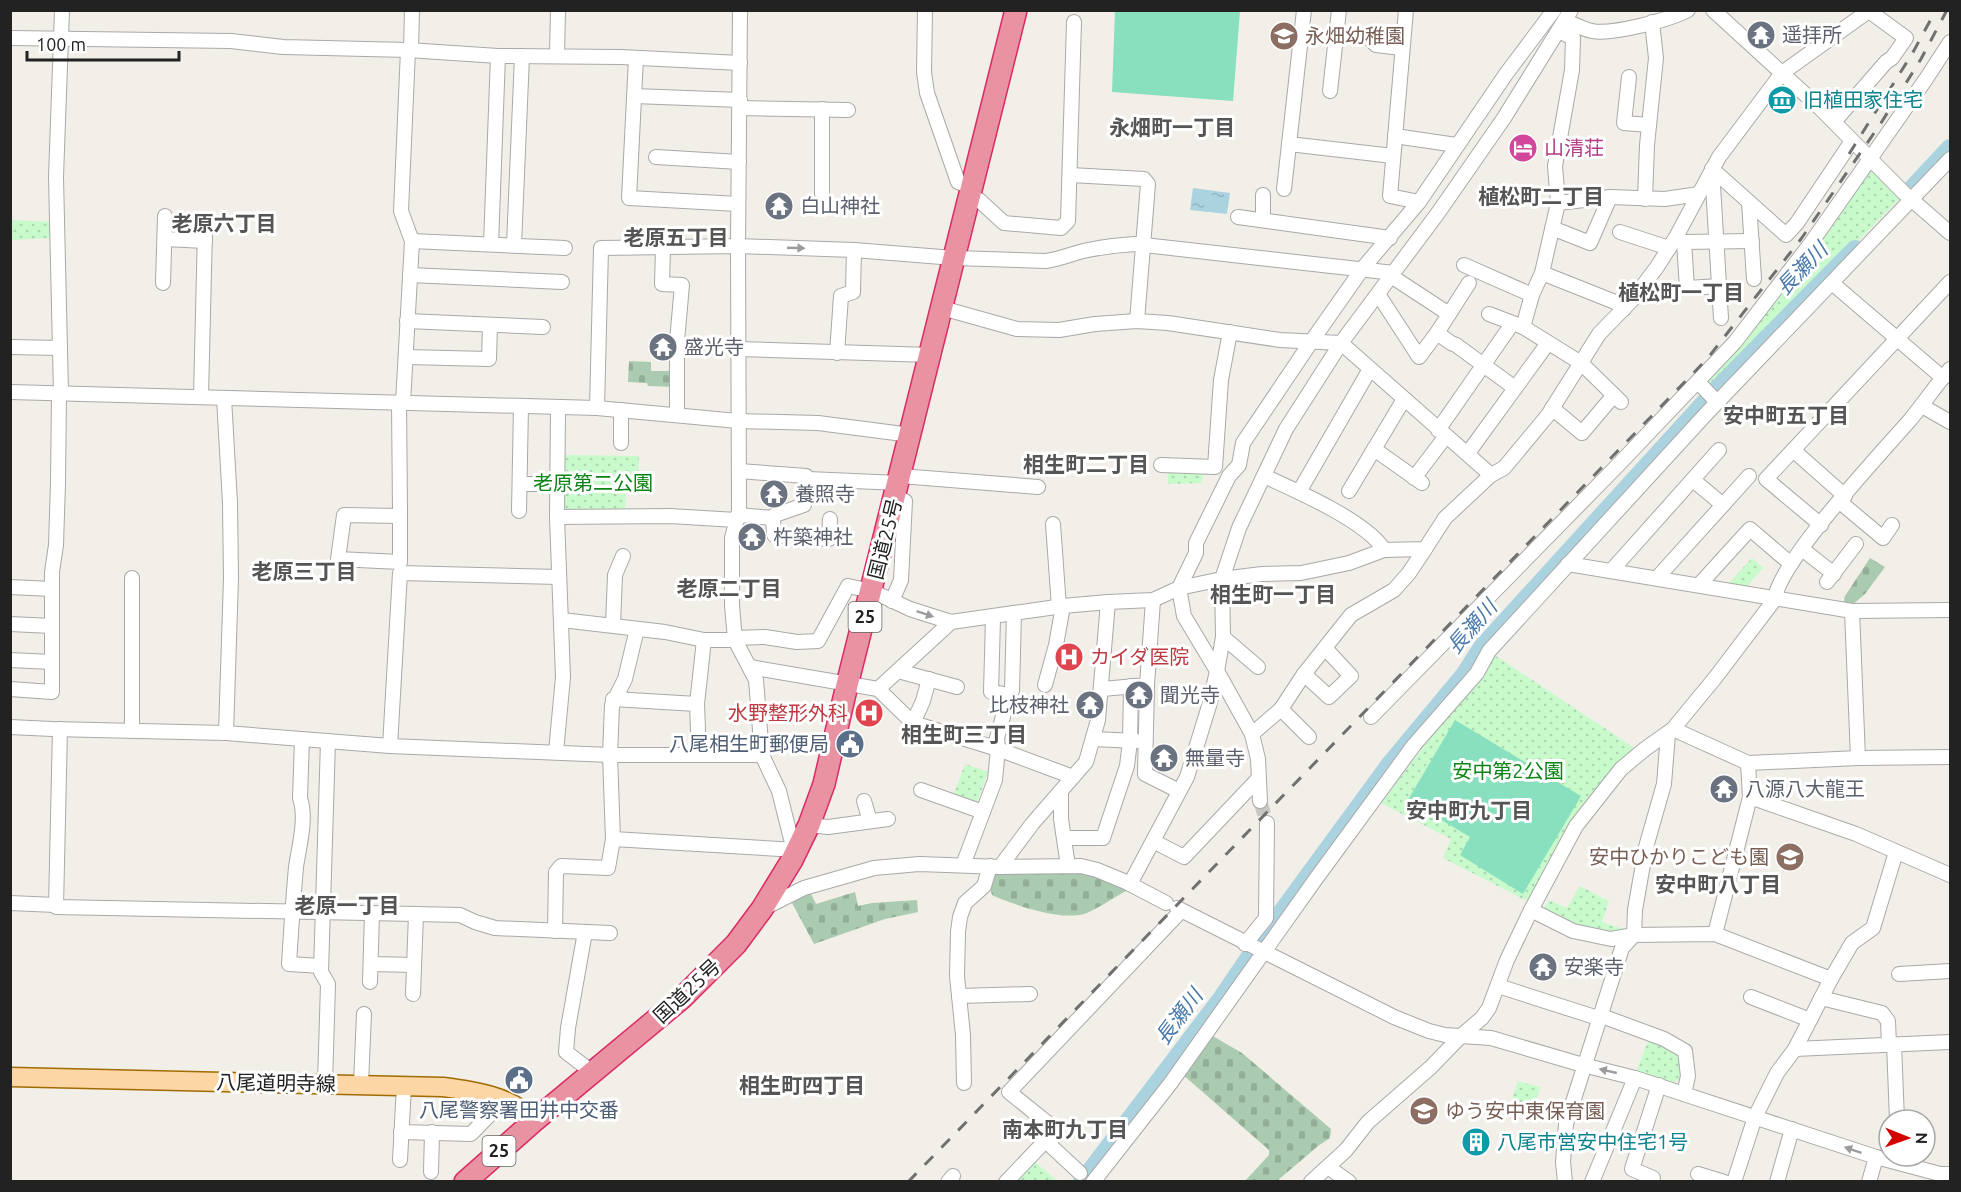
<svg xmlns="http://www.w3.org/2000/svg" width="1961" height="1192" viewBox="0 0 1961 1192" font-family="Ubuntu,'Noto Sans JP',sans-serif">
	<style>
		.cemetery { fill: url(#cemetery-stones) }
		.park { fill: url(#park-dots) }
		.pitch { fill: #88e0be }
		.water { fill: url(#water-ripples) }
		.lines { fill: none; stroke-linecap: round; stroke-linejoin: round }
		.river { stroke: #aad3df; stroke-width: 18 }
		.minor-tunnel { stroke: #c8c6c1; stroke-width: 14; stroke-dasharray: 14 7; stroke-linecap: butt }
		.minor-casing { stroke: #a9a9a9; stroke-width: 16 }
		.major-casing { stroke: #a06b00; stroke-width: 21 }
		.highway-casing { stroke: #dc2a67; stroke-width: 24 }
		.minor { stroke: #fff; stroke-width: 14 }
		.major { stroke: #fcd6a4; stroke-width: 18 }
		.highway { stroke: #e892a2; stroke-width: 21 }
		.rail { stroke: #707070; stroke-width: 3; stroke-dasharray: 12 12; stroke-linecap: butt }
		.oneway { fill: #9c9c9c }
		.labels { text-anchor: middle; stroke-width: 6; stroke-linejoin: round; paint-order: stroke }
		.shield { fill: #fff; stroke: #646464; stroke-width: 1.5 }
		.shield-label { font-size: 18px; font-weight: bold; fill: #222 }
		.worship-label { font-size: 20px; fill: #5b616d; stroke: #fff; text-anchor: start }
		.education-label { font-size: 20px; fill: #785e54; stroke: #fff; text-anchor: start }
		.culture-label { font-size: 20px; fill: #0d838f; stroke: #fff; text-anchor: start }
		.hotel-label { font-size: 20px; fill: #b23c85; stroke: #fff; text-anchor: start }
		.park-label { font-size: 20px; fill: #0c8416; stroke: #fff }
		.street-label { font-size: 20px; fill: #222; stroke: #fff }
		.health-label { font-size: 20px; fill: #be3a42; stroke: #fff; text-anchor: start }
		.service-label { font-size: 20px; fill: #4e5e75; stroke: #fff; text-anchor: end }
		.neighbourhood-label { font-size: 21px; font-weight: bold; fill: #555; stroke: #fff }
		.water-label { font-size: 21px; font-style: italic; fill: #4a7aab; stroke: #fff }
	</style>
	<defs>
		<pattern id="cemetery-stones" width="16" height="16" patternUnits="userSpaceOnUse" patternTransform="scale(1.5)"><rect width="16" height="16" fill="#aacbaf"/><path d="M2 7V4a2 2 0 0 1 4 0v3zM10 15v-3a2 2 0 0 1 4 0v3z" fill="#92ae96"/></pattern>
		<pattern id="park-dots" width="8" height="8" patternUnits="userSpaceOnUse" patternTransform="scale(1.5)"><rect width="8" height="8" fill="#c8facc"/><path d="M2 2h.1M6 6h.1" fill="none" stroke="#acd6af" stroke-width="1.8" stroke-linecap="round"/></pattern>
		<pattern id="water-ripples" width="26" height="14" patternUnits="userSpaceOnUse" patternTransform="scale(1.5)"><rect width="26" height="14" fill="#aad3df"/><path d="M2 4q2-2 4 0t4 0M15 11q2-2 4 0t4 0" fill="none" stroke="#92b5bf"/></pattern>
	</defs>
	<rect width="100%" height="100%" fill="#f2efe9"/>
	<g class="cemetery">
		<path d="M629,361L651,362V371H674V387L648,386L647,383L628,382Z"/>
		<path d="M1870,558L1885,567L1865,594L1851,606L1843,605L1845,596Z"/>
		<path d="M1075,870L1096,875L1128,890C1114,897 1101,907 1087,913C1063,922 1014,905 992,895L990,888L994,872Z"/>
		<path d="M810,892L816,904L855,892L858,906L872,903L917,900L918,912L885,919L814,944L792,903Z"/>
		<path d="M1211,1035L1242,1053L1331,1129L1330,1138L1318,1146L1277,1181H1245L1269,1155V1150L1182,1074Z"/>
	</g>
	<g class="park">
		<path d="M1874,171L1902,196L1712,391L1705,382L1865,172Z"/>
		<path d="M11,220L53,222V238L11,240Z"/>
		<path d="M565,455L639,456L638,487H626L625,512H564Z"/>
		<path d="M1168,471L1204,472L1201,483L1168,484Z"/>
		<path d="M1752,558L1763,568L1746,587L1729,583Z"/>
		<path d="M1493,654L1636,749L1626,755L1573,821L1529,902L1443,858L1451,839L1381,803Z"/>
		<path d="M965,764L988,772L976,805L953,796Z"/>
		<path d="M1580,886L1609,901L1602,922L1623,929L1622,933L1616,936L1576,926L1545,913L1544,908L1549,900L1567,908Z"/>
		<path d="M1650,1039C1675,1053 1681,1049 1680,1079L1674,1082L1636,1073L1645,1048Z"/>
		<path d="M1518,1081L1540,1087L1534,1110L1529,1114L1509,1107Z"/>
		<path d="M1034,1161L1057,1181H1021L1018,1179Z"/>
	</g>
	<g class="pitch">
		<path d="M1115,11H1240L1233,101L1112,92Z"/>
		<path d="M1455,720L1581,796L1523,894L1460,855L1470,837L1408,800Z"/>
	</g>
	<path class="water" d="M1193,188L1230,193L1227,214L1190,210Z"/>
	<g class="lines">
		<g class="river">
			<path d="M1907,194L1950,148"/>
			<path d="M1082,1182L1221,999L1259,943L1390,764L1464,675L1482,647L1715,391L1855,249"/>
		</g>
		<path class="minor-tunnel" d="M1260,801L1267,823"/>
		<g class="minor-casing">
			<g id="minor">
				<path d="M740,10L738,246L739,511L732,538V605L735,640L756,680L762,755L779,791L791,839L797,850"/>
				<path d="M925,10L924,72L927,93L958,182L973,188"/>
				<path d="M1406,10L1390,196L1419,202"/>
				<path d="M1713,10L1820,108L1904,193L1950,233"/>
				<path d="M1566,21C1574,24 1583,29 1592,31C1612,35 1669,20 1688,10"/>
				<path d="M1336,35L1368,37L1376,45L1402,48"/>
				<path d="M10,38L231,41L283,47L408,50L498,56L621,57L740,63"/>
				<path d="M411,50L412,10"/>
				<path d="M557,56L558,10"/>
				<path d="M636,58L629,198L738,204"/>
				<path d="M1629,77L1624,123L1649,125"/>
				<path d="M1330,91L1339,10"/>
				<path d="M634,96L740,100"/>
				<path d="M740,108L848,110"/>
				<path d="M822,109V194"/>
				<path d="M1834,122L1886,62L1892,58L1906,38L1869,11"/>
				<path d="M1395,136L1456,145"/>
				<path d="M1289,144L1393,156"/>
				<path d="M656,157L739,162"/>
				<path d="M1712,169L1786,235L1797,223L1852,141"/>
				<path d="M1712,169L1721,318"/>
				<path d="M1070,175L1144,179L1148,184L1137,321"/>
				<path d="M1284,189L1304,10"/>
				<path d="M971,196L979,200L1004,223L1061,228L1068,221L1074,22"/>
				<path d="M1645,199L1647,145L1656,58L1652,22"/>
				<path d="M1749,202L1754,279"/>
				<path d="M1558,203L1610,197L1665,199L1699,194"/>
				<path d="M1238,217L1390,238"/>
				<path d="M1263,219V195"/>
				<path d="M1552,228L1590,243L1610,197"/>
				<path d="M1620,232L1669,248"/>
				<path d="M1677,238L1684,242L1752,241"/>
				<path d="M165,239L205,241"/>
				<path d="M412,241L565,248"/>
				<path d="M1684,242L1687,288L1720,286"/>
				<path d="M491,244L498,56"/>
				<path d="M514,245L522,56"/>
				<path d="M663,248L662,284L682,285L677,341V414"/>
				<path d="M1464,265L1532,295"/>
				<path d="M1542,273L1615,302L1624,309"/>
				<path d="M410,275L562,282"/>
				<path d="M1391,276L1449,314"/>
				<path d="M163,283L165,216"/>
				<path d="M1832,283L1943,378"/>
				<path d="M1378,294L1419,357L1437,333L1469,283"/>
				<path d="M942,308L1017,329L1059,330L1095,324L1137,321L1168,323L1280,340L1341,343L1491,475"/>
				<path d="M1489,314L1523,327L1581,363L1621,402"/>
				<path d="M407,321L543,327"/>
				<path d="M1523,327L1532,295L1542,273L1558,203L1555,166L1572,70L1573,38L1559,31"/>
				<path d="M1437,333L1451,343L1456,345L1515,388"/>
				<path d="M10,347L60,348"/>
				<path d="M738,349L931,355"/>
				<path d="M837,353L841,296L853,292L854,250"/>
				<path d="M406,357L489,359L490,325"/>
				<path d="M1698,382L1717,402"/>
				<path d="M10,392L597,408L738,421L818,423L911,435"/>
				<path d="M61,393L56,177L62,10"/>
				<path d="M201,397L205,229"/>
				<path d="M224,398L230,503L231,578L226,733"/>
				<path d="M399,402L400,510C400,527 400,545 400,562L338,559L344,515L400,516"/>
				<path d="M403,403L412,241L401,211L408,50"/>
				<path d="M1922,406L1950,422"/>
				<path d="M597,408L601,248L738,246L854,250L954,258L1046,261C1061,259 1073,253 1088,250C1103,247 1119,245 1135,244L1394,273"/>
				<path d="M1552,408L1582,433L1614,395"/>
				<path d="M621,410V443"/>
				<path d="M1438,430L1512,324"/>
				<path d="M1374,449L1422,483"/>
				<path d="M1793,450L1845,496"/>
				<path d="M1468,453L1548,343"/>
				<path d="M1161,465L1215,467L1221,380L1230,332"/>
				<path d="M739,471L806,476L808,479"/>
				<path d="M901,476L1038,487"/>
				<path d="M1264,476C1295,490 1368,522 1384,550"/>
				<path d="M1414,478L1446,436"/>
				<path d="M1693,480L1723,505"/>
				<path d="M520,484H558"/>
				<path d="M1349,491L1404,399"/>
				<path d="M1299,492L1370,369"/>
				<path d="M1840,502L1883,538L1892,525"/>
				<path d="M519,511L521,406"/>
				<path d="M738,515L773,518"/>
				<path d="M557,517L670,516L736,520"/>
				<path d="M830,519L829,539L774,535L773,518L775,515L804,505L808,479L899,483"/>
				<path d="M1053,524L1059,607"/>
				<path d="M1821,525L1766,479L1950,282"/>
				<path d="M1802,549L1834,574"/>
				<path d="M1568,564L1852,611L1950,610"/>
				<path d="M1611,571L1719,450"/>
				<path d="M132,578V731"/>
				<path d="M1657,578L1749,476"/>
				<path d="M1827,582L1856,544"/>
				<path d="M1699,585L1750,529L1791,564"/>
				<path d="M10,587L52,589"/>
				<path d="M892,601L901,580L905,501L896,496"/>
				<path d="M1852,611L1858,758"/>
				<path d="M993,618L991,692L1009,695"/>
				<path d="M562,620L665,632L704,640H735"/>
				<path d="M10,624L52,626"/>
				<path d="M613,625L615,575L623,556"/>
				<path d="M1223,637L1258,667"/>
				<path d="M735,638L765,637L797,642L818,641L848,586L872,591L910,609L951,622L1063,606L1108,602L1153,600L1179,588L1222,579L1262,574L1301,573L1349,563L1384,550L1425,549L1445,518L1491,475L1504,468L1548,415L1599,334L1632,300L1657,267L1676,237L1719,157L1782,73L1870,10"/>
				<path d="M10,660L52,662"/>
				<path d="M750,667L878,689L913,723L998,749L1073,777"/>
				<path d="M898,671L957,687"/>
				<path d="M1304,674L1329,697L1351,676L1325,648"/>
				<path d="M1045,685L1056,645L1063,606"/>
				<path d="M1147,685L1145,774L1179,791"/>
				<path d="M10,689L52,692V572L56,545L58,483L59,393"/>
				<path d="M878,689L951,622"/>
				<path d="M1102,689L1147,685L1153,600"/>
				<path d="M613,699L697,704"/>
				<path d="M1281,709L1309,737"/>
				<path d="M1371,717L1620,463L1735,342L1811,243L1926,79L1950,42"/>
				<path d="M913,723L923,701L929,679"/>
				<path d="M10,727L52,729L226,733L390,746L610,755H762"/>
				<path d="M60,729L56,907L416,914L413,994"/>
				<path d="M1673,729L1748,763L1858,758L1950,757"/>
				<path d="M1252,734L1281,709L1304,674L1351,615L1394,590L1409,573L1425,549"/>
				<path d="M302,739L300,798C307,819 299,846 296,867C293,900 291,932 289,964L321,966"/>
				<path d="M1093,739L1137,741"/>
				<path d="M390,746L400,573L559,577"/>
				<path d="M556,752L563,677L557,517L558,408"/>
				<path d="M699,755L697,704L704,640"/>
				<path d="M921,790L983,812"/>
				<path d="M1061,791V819L1068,866"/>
				<path d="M1750,797L1856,834L1950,875"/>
				<path d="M864,801L870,821"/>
				<path d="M1260,801L1258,759L1252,734L1217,671L1184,616L1179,588L1196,553V543L1229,476L1239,465L1243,443L1311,342L1363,268L1419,202L1506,74L1554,10"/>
				<path d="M809,825L828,827L888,819"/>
				<path d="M1064,838H1103L1127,766L1130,741L1131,686"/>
				<path d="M613,839L797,850"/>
				<path d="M1153,841L1184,857L1258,779"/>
				<path d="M963,865L995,780L998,749L997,738L1009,695L1012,691L1014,613"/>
				<path d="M1000,867L1032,824L1086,762L1098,720L1108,602"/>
				<path d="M1130,884L1187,777L1209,706L1217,671L1223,637L1222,579L1239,528L1286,429L1341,343L1438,213L1504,118L1571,10"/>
				<path d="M10,903L56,905"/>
				<path d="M764,908L804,888L874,868L919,864L1000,867L1081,866L1097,870L1126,882L1166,903"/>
				<path d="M1177,908L1394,1017L1429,1031L1445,1035L1491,1038L1583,1065L1635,1078L1876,1157L1940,1174H1950"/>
				<path d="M1531,910L1573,931L1611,939L1634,935L1635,910L1646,847L1664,784L1668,734"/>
				<path d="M416,914L460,915L475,922L495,928L610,933"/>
				<path d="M555,931L556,872L561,866L608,868L613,839L610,755L612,705L625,679L637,629"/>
				<path d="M585,932L568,1028L566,1052L592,1072"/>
				<path d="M1715,934L1750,797L1748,763"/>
				<path d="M1245,944L1266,918L1267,823"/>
				<path d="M371,964L414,965"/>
				<path d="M1899,974L1950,971"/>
				<path d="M370,982L372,913"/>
				<path d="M1498,986L1598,1018"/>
				<path d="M959,996L1030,994"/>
				<path d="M1751,997L1810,1020"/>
				<path d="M1821,998L1882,1013L1888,1021L1889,1045"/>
				<path d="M1599,1015L1664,1039L1685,1051L1688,1076L1684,1094"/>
				<path d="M1894,1044L1897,1120"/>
				<path d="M1795,1049L1950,1042"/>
				<path d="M964,1083L963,1035L957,976L958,932L960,917L965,903L984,886L990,866"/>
				<path d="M325,1084L328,984L321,972L328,741"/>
				<path d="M361,1084L364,1014"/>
				<path d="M401,1132L471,1134L503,1101"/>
				<path d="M400,1160L404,1086"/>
				<path d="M1328,1167L1349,1182"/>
				<path d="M431,1172L432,1132"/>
				<path d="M1080,1173L1051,1146L1050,1125L1009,1092L1181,911"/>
				<path d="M1698,1174L1724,1182"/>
				<path d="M948,1182L953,1176"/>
				<path d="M1006,1182L1050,1136"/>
				<path d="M1093,1182L1170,1084L1315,880L1414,745L1477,673L1489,651L1706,414L1950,159"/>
				<path d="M1311,1182L1346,1150L1368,1122L1431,1067L1462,1035L1482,1018L1489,1008L1507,960L1531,910L1576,826L1621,769L1645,749L1673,729L1715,678L1775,599C1778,563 1882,452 1910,420C1924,403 1936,385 1950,369"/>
				<path d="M1565,1182L1563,1162L1566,1124L1622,948L1634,935L1715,934L1831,979"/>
				<path d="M1592,1182L1635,1078"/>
				<path d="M1652,1182L1653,1178L1632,1169L1659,1085"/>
				<path d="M1734,1182L1755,1117L1777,1073L1795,1049L1831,979L1852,943L1873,928L1896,852"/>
				<path d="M1777,1182L1792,1129"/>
				<path d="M1869,1182L1876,1157"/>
			</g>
		</g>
		<g class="major-casing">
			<path id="major" d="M10,1077L443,1087C474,1091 512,1096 534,1121"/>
		</g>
		<g class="highway-casing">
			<path id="highway" d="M465,1182L534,1121L682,998L736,944L762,909L792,860L809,825L824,784L847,685L1016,10"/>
		</g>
		<use href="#minor" class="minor"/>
		<use href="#major" class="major"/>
		<use href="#highway" class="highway"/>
		<g class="rail">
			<path d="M1849,154L1912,54L1936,10"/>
			<path d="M908,1182L1707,359L1801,239L1881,123L1921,59L1947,10"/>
		</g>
	</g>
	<defs><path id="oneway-solid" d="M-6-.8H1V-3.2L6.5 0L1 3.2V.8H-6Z" transform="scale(1.5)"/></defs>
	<g class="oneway">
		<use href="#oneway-solid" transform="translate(796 248) rotate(2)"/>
		<use href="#oneway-solid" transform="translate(925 614) rotate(18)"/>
		<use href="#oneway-solid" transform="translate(1608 1071) rotate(-167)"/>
		<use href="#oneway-solid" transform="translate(1853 1150) rotate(-161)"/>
	</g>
	<defs>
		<g id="temple-disc" transform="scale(1.5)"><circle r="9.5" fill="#6b7280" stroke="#fff"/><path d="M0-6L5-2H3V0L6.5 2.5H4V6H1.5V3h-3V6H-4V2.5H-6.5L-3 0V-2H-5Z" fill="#fff"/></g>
		<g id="school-disc" transform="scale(1.5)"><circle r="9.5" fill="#8d6e63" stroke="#fff"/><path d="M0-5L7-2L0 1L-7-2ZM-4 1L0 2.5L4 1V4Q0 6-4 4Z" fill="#fff"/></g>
		<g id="museum-disc" transform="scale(1.5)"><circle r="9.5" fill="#0f9aa8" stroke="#fff"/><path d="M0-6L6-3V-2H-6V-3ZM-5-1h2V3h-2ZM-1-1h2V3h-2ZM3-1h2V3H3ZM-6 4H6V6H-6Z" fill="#fff"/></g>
		<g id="hotel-disc" transform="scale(1.5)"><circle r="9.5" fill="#d1479c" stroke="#fff"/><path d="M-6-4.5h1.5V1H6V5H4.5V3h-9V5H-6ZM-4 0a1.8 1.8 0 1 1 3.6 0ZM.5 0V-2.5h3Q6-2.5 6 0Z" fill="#fff"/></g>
		<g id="hospital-disc" transform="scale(1.5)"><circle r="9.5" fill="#e0444e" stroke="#fff"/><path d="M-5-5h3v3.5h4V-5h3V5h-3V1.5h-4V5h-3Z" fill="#fff"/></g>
		<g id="civic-disc" transform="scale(1.5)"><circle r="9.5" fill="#5c6f8a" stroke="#fff"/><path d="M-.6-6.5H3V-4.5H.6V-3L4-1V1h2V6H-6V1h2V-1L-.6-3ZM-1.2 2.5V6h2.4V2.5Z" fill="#fff"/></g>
		<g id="building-disc" transform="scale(1.5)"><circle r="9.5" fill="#0f9aa8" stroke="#fff"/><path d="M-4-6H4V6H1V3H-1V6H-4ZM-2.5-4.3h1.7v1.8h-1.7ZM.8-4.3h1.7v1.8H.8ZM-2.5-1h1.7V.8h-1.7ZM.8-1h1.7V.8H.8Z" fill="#fff"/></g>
	</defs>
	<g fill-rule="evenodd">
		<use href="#temple-disc" x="1761" y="35"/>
		<use href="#school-disc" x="1284" y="36"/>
		<use href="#museum-disc" x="1782" y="100"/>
		<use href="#hotel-disc" x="1523" y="148"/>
		<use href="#temple-disc" x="779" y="206"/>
		<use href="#temple-disc" x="663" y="347"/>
		<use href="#temple-disc" x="774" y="494"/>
		<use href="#temple-disc" x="752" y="537"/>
		<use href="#hospital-disc" x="1069" y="657"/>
		<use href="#temple-disc" x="1139" y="695"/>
		<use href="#temple-disc" x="1090" y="705"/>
		<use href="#hospital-disc" x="869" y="713"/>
		<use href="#civic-disc" x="850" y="744"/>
		<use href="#temple-disc" x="1164" y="758"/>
		<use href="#temple-disc" x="1724" y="789"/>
		<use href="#school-disc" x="1790" y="857"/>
		<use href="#temple-disc" x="1543" y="967"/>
		<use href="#civic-disc" x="519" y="1080"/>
		<use href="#school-disc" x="1424" y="1111"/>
		<use href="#building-disc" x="1476" y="1142"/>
	</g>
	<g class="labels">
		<g class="shield">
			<rect x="848.5" y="602" width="33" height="30" rx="4.5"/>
			<rect x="482.5" y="1136" width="33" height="30" rx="4.5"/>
		</g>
		<g class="shield-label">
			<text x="865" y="623">25</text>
			<text x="499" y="1157">25</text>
		</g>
		<g class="worship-label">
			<text x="1782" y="42">遥拝所</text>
			<text x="800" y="213">白山神社</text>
			<text x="684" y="354">盛光寺</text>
			<text x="795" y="501">養照寺</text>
			<text x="773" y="544">杵築神社</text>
			<text x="1160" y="702">聞光寺</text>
			<text x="1069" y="712" text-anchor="end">比枝神社</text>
			<text x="1185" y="765">無量寺</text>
			<text x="1745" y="796">八源八大龍王</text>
			<text x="1564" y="974">安楽寺</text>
		</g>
		<g class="education-label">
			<text x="1305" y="43">永畑幼稚園</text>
			<text x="1769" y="864" text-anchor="end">安中ひかりこども園</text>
			<text x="1445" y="1118">ゆう安中東保育園</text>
		</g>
		<g class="culture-label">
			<text x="1803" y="107">旧植田家住宅</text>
			<text x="1497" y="1149">八尾市営安中住宅1号</text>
		</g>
		<g class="hotel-label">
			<text x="1544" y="155">山清荘</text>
		</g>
		<g class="park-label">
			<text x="593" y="490">老原第二公園</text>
			<text x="1508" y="778">安中第2公園</text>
		</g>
		<g class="street-label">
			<text transform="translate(885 539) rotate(-76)" y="7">国道25号</text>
			<text transform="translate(687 991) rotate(-43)" y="7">国道25号</text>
			<text transform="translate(276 1083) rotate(1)" y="7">八尾道明寺線</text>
		</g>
		<g class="health-label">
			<text x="1090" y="664">カイダ医院</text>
			<text x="848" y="720" text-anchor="end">水野整形外科</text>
		</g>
		<g class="service-label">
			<text x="829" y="751">八尾相生町郵便局</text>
			<text x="519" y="1117" text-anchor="middle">八尾警察署田井中交番</text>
		</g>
		<g class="neighbourhood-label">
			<text x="1172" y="135">永畑町一丁目</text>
			<text x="1541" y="204">植松町二丁目</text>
			<text x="224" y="231">老原六丁目</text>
			<text x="676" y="245">老原五丁目</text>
			<text x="1681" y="300">植松町一丁目</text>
			<text x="1786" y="423">安中町五丁目</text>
			<text x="1086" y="472">相生町二丁目</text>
			<text x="304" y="579">老原三丁目</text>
			<text x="729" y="596">老原二丁目</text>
			<text x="1273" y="602">相生町一丁目</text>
			<text x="964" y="742">相生町三丁目</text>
			<text x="1469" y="818">安中町九丁目</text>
			<text x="1718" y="892">安中町八丁目</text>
			<text x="347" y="913">老原一丁目</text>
			<text x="802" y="1093">相生町四丁目</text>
			<text x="1065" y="1137">南本町九丁目</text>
		</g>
		<g class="water-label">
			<text transform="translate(1802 269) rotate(-46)" y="7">長瀬川</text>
			<text transform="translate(1472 627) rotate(-49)" y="7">長瀬川</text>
			<text transform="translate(1179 1017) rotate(-53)" y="7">長瀬川</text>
		</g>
	</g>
	<rect width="1961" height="1192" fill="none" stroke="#222222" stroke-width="24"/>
	<g transform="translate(1907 1138) rotate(91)"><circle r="28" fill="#ffffff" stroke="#a7a7a7" stroke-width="1.5"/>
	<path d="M0-4.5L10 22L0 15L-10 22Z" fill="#d40000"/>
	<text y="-9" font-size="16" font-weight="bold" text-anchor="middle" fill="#222222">N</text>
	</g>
	<path d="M27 51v9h152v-9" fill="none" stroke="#222222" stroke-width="3"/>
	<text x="36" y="51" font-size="18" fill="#222222" stroke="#ffffff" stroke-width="4.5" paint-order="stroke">100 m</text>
</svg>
